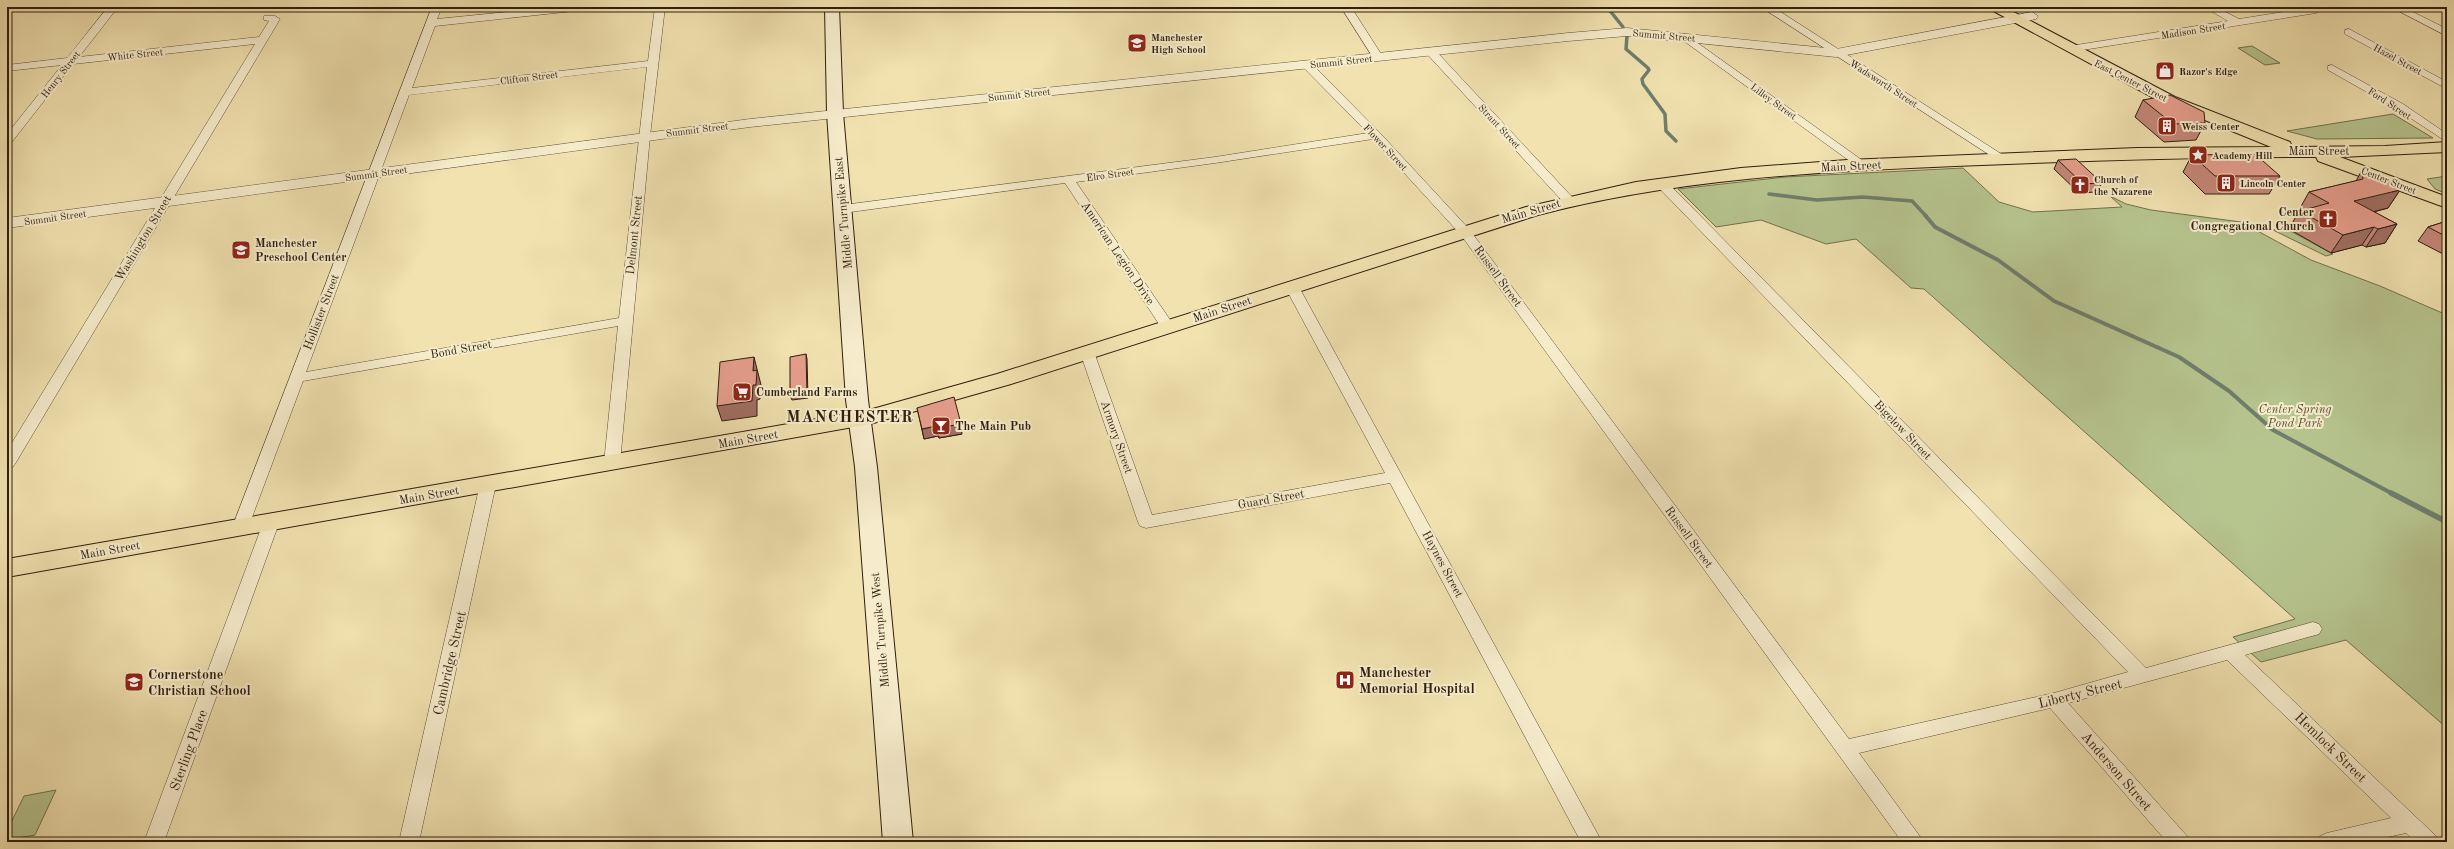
<svg xmlns="http://www.w3.org/2000/svg" width="2454" height="849" viewBox="0 0 2454 849" font-family="'Old Standard TT',serif">
	<style>
		.green { fill: #b6c48e; stroke: #72714e }
		.lines { fill: none; stroke-linecap: round; stroke-linejoin: round }
		.stream-far2 { stroke: #6f7e6d; stroke-width: 3.5 }
		.stream-far1 { stroke: #6f7e6d; stroke-width: 4 }
		.stream { stroke: #6f7e6d; stroke-width: 5.5 }
		.minor-casing { stroke: #5f4f36; stroke-width: 1 }
		.tertiary-casing { stroke: #5f4f36; stroke-width: 1 }
		.secondary-casing { stroke: #2e1e0e; stroke-width: 2 }
		.primary-casing { stroke: #2e1e0e; stroke-width: 2 }
		.minor { fill: #f6eccc; fill-rule: evenodd }
		.tertiary { fill: #f6eccc; fill-rule: evenodd }
		.secondary { fill: #f6eccc; fill-rule: evenodd }
		.primary { fill: #f1e2b0; fill-rule: evenodd }
		.wall { fill: #c68879; stroke: #2e1e0e }
		.shaded-wall { fill: #a16f63; stroke: #2e1e0e }
		.building { fill: #e69e8d; stroke: #2e1e0e }
		.labels { text-anchor: middle; stroke-width: 4; stroke-linejoin: round; paint-order: stroke }
		.far-street-label { font-size: 10px; fill: #2e1e0e; stroke: #f6eccc }
		.far-poi-label { font-size: 10px; font-weight: bold; fill: #2e1e0e; stroke: #f6eccc; text-anchor: start }
		.street-label { font-size: 12px; fill: #2e1e0e; stroke: #f6eccc }
		.poi-label { font-size: 12px; font-weight: bold; fill: #2e1e0e; stroke: #f6eccc; text-anchor: start }
		.park-label { font-size: 12px; font-style: italic; fill: #575034; stroke: #f6eccc }
		.near-street-label { font-size: 14px; fill: #2e1e0e; stroke: #f6eccc }
		.near-poi-label { font-size: 14px; font-weight: bold; fill: #2e1e0e; stroke: #f6eccc; text-anchor: start }
		.district-label { font-size: 16px; font-weight: bold; letter-spacing: 1px; fill: #2e1e0e; stroke: #f6eccc }
	</style>
	<rect width="100%" height="100%" fill="#f1e2b0"/>
	<filter id="stains"><feTurbulence type="fractalNoise" baseFrequency=".005" numOctaves="4"/><feColorMatrix values="0 0 0 0 .2 0 0 0 0 .09 0 0 0 0 .02 0 0 0 .5 -.17"/></filter>
	<radialGradient id="worn" r=".72"><stop offset=".6" stop-color="#630" stop-opacity="0"/><stop offset="1" stop-color="#630" stop-opacity=".3"/></radialGradient>
	<g class="green">
		<path d="M2252,46L2280,63L2265,65L2238,48Z"/>
		<path d="M2393,114L2433,138L2317,139L2287,131Z"/>
		<path d="M1963,168L1999,202L2033,212L2122,207L2110,196L2126,204L2151,210L2241,222L2311,260L2380,286L2447,315V728L2346,640L2261,662L2233,637L2295,619L1924,289L1911,288L1856,239L1826,244L1761,220L1716,227L1678,189L1785,177Z"/>
		<path d="M2447,176V194L2435,189L2427,179Z"/>
		<path d="M2285,228L2333,254L2326,256L2273,230Z"/>
		<path d="M56,790L35,835L7,840V831L24,796Z"/>
	</g>
	<g class="lines">
		<g class="stream-far2">
			<path d="M1607,7L1623,27"/>
			<path d="M1627,36L1626,49L1648,68L1649,70L1642,79L1643,84L1665,114L1666,131L1676,141"/>
			<path d="M1769,194L1817,200L1863,197L1912,201L1926,216"/>
		</g>
		<path class="stream-far1" d="M1925,215L1935,227L1998,260L2054,301L2179,357L2229,391L2273,430L2393,494"/>
		<path class="stream" d="M2391,493L2447,522"/>
		<g class="minor-casing">
			<g id="minor">
				<path d="M108,7H118L79,57L259,37L269,21L264,20V16H275L280,19L15,464L12,468L7,469V451L255,44L73,64L11,143L7,144V134L62,65L7,71V65L67,58Z"/>
				<path d="M432,7H442L437,19L556,7L579,8L574,11L435,26L412,88L648,61L655,7H665L650,136L620,463L617,467H607L604,463L618,326L303,381L248,528L246,532H234L232,528ZM647,67L619,318L306,372L409,95Z"/>
				<path d="M1341,7H1351L1383,57L1382,59H1374Z"/>
				<path d="M1761,7H1773L2009,159L2003,162L1999,161Z"/>
				<path d="M2204,7H2216L2239,19L2316,7L2321,10L2316,13L2070,52L2065,49L2070,46L2228,21Z"/>
				<path d="M2391,7H2403L2447,29V36Z"/>
				<path d="M2349,29L2447,82V89L2345,34V30Z"/>
				<path d="M1685,34L1866,163V167H1858L1681,39L1680,37Z"/>
				<path d="M1431,49L1435,50L1573,198L1575,201L1573,204H1565L1427,54L1426,52Z"/>
				<path d="M1306,61L1310,62L1380,133L1469,229L1849,739L2054,693L2128,672L1657,186L1655,183L1657,180H1665L2146,668L2313,622L2319,624L2322,629L2319,634L2245,655L2436,836L2439,842H2415L2406,833L2365,842H2317L2320,836L2327,833L2391,818L2227,660L2068,703L2187,836L2190,842H2167L2050,708L1859,753L1924,842H1902L1461,235L1373,139L1215,163L1076,182L1175,327L1168,331L1163,330L1065,183L843,213L837,209L843,205L1215,157L1368,133L1302,66L1301,64Z"/>
				<path d="M2332,65L2403,104L2447,134V142L2395,108L2328,70V66Z"/>
				<path d="M1292,283L1299,287L1602,842H1581L1390,483L1146,528L1140,526L1138,522L1080,352L1082,349H1092L1094,352L1152,515L1385,473L1285,287Z"/>
				<path d="M488,479L494,480L496,484L419,842H399L480,484L482,480Z"/>
				<path d="M271,517L277,519L279,523L164,842H144L263,523L265,519Z"/>
			</g>
		</g>
		<g class="tertiary-casing">
			<path id="tertiary" d="M2032,12L2038,16L2036,19L1836,57L1627,36L1568,41L750,127L7,228V218L750,119L1568,33L1627,28L1836,49Z"/>
		</g>
		<g class="secondary-casing">
			<path id="secondary" d="M825,7H839L843,113L868,400L877,467L913,842H883L855,467L846,400L827,113Z"/>
		</g>
		<g class="primary-casing">
			<path id="primary" d="M1986,7H2004L2175,97L2290,142L2292,147L2385,146L2447,142V152L2340,157L2447,197V208L2318,161L2316,157C2195,157 2075,161 1955,166C1814,172 1675,179 1538,215L1011,384L870,424L7,577V559L869,410L997,374L1526,207L1636,182L1741,168L1847,160L2137,148L2271,147L2163,103Z"/>
		</g>
		<use href="#minor" class="minor"/>
		<use href="#tertiary" class="tertiary"/>
		<use href="#secondary" class="secondary"/>
		<use href="#primary" class="primary"/>
	</g>
	<g class="wall">
		<path d="M2143,100L2205,123L2196,140L2164,142L2135,117Z"/>
		<path d="M2192,155L2280,176L2269,194H2205L2183,172Z"/>
		<path d="M2058,160L2102,183L2097,192L2079,193L2054,169Z"/>
		<path d="M2362,170L2370,175L2396,185L2395,187L2400,190L2388,208L2374,212L2397,224L2385,243L2366,247L2362,245L2331,253L2289,229L2299,211V210L2309,192L2356,181Z"/>
		<path d="M2447,221V256L2418,241L2428,227Z"/>
		<path d="M917,408L962,434L939,438L938,436L924,439Z"/>
	</g>
	<g class="shaded-wall">
		<path d="M2396,185L2392,192L2400,190L2388,208L2343,219L2354,201Z"/>
		<path d="M2397,224L2385,243L2366,247L2378,229Z"/>
		<path d="M2374,227L2362,245L2331,253L2343,235Z"/>
		<path d="M806,354L807,359L808,398L792,400L790,396Z"/>
		<path d="M754,357L761,385L760,399L757,400V416L722,421L717,406L753,371Z"/>
		<path d="M961,424L962,434L939,438L937,428Z"/>
		<path d="M936,426L938,436L924,439L922,429Z"/>
	</g>
	<g class="building">
		<path d="M2170,95L2204,112L2205,123L2173,124L2143,100Z"/>
		<path d="M2255,154L2280,176H2215L2192,155Z"/>
		<path d="M2076,159L2102,183L2083,184L2058,160Z"/>
		<path d="M2362,170L2370,175L2375,174L2396,185L2392,186L2400,190L2354,201L2397,224L2378,229L2374,227L2343,235L2300,211L2329,203L2309,192L2363,179Z"/>
		<path d="M2447,221V237L2428,227Z"/>
		<path d="M806,354L807,393L790,396V357Z"/>
		<path d="M754,357L753,371L757,370L756,385H753L752,401L717,406L720,362Z"/>
		<path d="M954,397L961,424L937,428L936,426L922,429L917,408Z"/>
	</g>
	<defs>
		<g id="school-square" transform="scale(1)"><rect x="-9" y="-9" width="18" height="18" rx="4" fill="#8f2418" stroke="#f6eccc"/><path d="M0-5L7-2L0 1L-7-2ZM-4 1L0 2.5L4 1V4Q0 6-4 4Z" fill="#fff"/></g>
		<g id="shop-square" transform="scale(1)"><rect x="-9" y="-9" width="18" height="18" rx="4" fill="#8f2418" stroke="#f6eccc"/><path d="M-5-2.5h2.3a2.7 3.5 0 0 1 5.4 0H5L5.5 6h-11ZM-1.5-2.5h3a1.5 2.3 0 0 0-3 0Z" fill="#fff"/></g>
		<g id="building-square" transform="scale(1)"><rect x="-9" y="-9" width="18" height="18" rx="4" fill="#8f2418" stroke="#f6eccc"/><path d="M-4-6H4V6H1V3H-1V6H-4ZM-2.5-4.3h1.7v1.8h-1.7ZM.8-4.3h1.7v1.8H.8ZM-2.5-1h1.7V.8h-1.7ZM.8-1h1.7V.8H.8Z" fill="#fff"/></g>
		<g id="sight-square" transform="scale(1)"><rect x="-9" y="-9" width="18" height="18" rx="4" fill="#8f2418" stroke="#f6eccc"/><path d="M0-6L1.8-2.2L6-1.7L2.9 1.2L3.7 5.4L0 3.3L-3.7 5.4L-2.9 1.2L-6-1.7L-1.8-2.2Z" fill="#fff"/></g>
		<g id="church-square" transform="scale(1)"><rect x="-9" y="-9" width="18" height="18" rx="4" fill="#8f2418" stroke="#f6eccc"/><path d="M-1.2-6h2.4v3.5h3.3v2.4h-3.3V6h-2.4V-.1h-3.3v-2.4h3.3Z" fill="#fff"/></g>
		<g id="supermarket-square" transform="scale(1)"><rect x="-9" y="-9" width="18" height="18" rx="4" fill="#8f2418" stroke="#f6eccc"/><path d="M-6-5.5h2.5l.6 2H6L4.5 2H-2.5L-4.4-4H-6ZM-1.5 3.2a1.3 1.3 0 1 0 .1 0ZM3 3.2a1.3 1.3 0 1 0 .1 0Z" fill="#fff"/></g>
		<g id="bar-square" transform="scale(1)"><rect x="-9" y="-9" width="18" height="18" rx="4" fill="#8f2418" stroke="#f6eccc"/><path d="M-6-5H6L.8 .8V4.5H3.5V6h-7V4.5H-.8V.8Z" fill="#fff"/></g>
		<g id="hospital-square" transform="scale(1)"><rect x="-9" y="-9" width="18" height="18" rx="4" fill="#8f2418" stroke="#f6eccc"/><path d="M-5-5h3v3.5h4V-5h3V5h-3V1.5h-4V5h-3Z" fill="#fff"/></g>
	</defs>
	<g fill-rule="evenodd">
		<use href="#school-square" x="1137" y="43"/>
		<use href="#shop-square" x="2165" y="71"/>
		<use href="#building-square" x="2167" y="126"/>
		<use href="#sight-square" x="2198" y="155"/>
		<use href="#building-square" x="2226" y="183"/>
		<use href="#church-square" x="2080" y="185"/>
		<use href="#church-square" x="2328" y="219"/>
		<use href="#school-square" x="241" y="250"/>
		<use href="#supermarket-square" x="742" y="392"/>
		<use href="#bar-square" x="941" y="426"/>
		<use href="#hospital-square" x="1345" y="680"/>
		<use href="#school-square" x="134" y="682"/>
	</g>
	<g class="labels">
		<g class="far-street-label">
			<text transform="translate(2193 30) rotate(-9)" y="4">Madison Street</text>
			<text transform="translate(1664 35) rotate(5)" y="4">Summit Street</text>
			<text transform="translate(135 54) rotate(-6)" y="4">White Street</text>
			<text transform="translate(2398 59) rotate(29)" y="4">Hazel Street</text>
			<text transform="translate(1341 61) rotate(-6)" y="4">Summit Street</text>
			<text transform="translate(60 74) rotate(-52)" y="4">Henry Street</text>
			<text transform="translate(529 77) rotate(-7)" y="4">Clifton Street</text>
			<text transform="translate(2131 80) rotate(27)" y="4">East Center Street</text>
			<text transform="translate(1884 83) rotate(33)" y="4">Wadsworth Street</text>
			<text transform="translate(1019 94) rotate(-6)" y="4">Summit Street</text>
			<text transform="translate(1774 101) rotate(36)" y="4">Lilley Street</text>
			<text transform="translate(2390 103) rotate(33)" y="4">Ford Street</text>
			<text transform="translate(1500 126) rotate(47)" y="4">Strant Street</text>
			<text transform="translate(697 129) rotate(-7)" y="4">Summit Street</text>
			<text transform="translate(1386 147) rotate(47)" y="4">Flower Street</text>
			<text transform="translate(376 173) rotate(-8)" y="4">Summit Street</text>
			<text transform="translate(1110 174) rotate(-8)" y="4">Elro Street</text>
			<text transform="translate(2389 180) rotate(21)" y="4">Center Street</text>
			<text transform="translate(55 217) rotate(-8)" y="4">Summit Street</text>
		</g>
		<g class="far-poi-label">
			<text x="1151" y="41">Manchester<tspan x="1151" dy="12">High School</tspan></text>
			<text x="2179" y="75">Razor's Edge</text>
			<text x="2181" y="130">Weiss Center</text>
			<text x="2212" y="159">Academy Hill</text>
			<text x="2094" y="183">Church of<tspan x="2094" dy="12">the Nazarene</tspan></text>
			<text x="2240" y="187">Lincoln Center</text>
		</g>
		<g class="street-label">
			<text x="2319" y="155">Main Street</text>
			<text transform="translate(1851 166) rotate(-3)" y="4">Main Street</text>
			<text transform="translate(1531 211) rotate(-16)" y="4">Main Street</text>
			<text transform="translate(843 213) rotate(-95)" y="4">Middle Turnpike East</text>
			<text transform="translate(634 235) rotate(-84)" y="4">Delmont Street</text>
			<text transform="translate(143 238) rotate(-59)" y="4">Washington Street</text>
			<text transform="translate(1118 253) rotate(56)" y="4">American Legion Drive</text>
			<text transform="translate(1498 276) rotate(54)" y="4">Russell Street</text>
			<text transform="translate(1222 309) rotate(-18)" y="4">Main Street</text>
			<text transform="translate(321 312) rotate(-69)" y="4">Hollister Street</text>
			<text transform="translate(461 349) rotate(-10)" y="4">Bond Street</text>
			<text transform="translate(1903 430) rotate(46)" y="4">Bigelow Street</text>
			<text transform="translate(1117 437) rotate(71)" y="4">Armory Street</text>
			<text transform="translate(748 439) rotate(-10)" y="4">Main Street</text>
			<text transform="translate(429 495) rotate(-10)" y="4">Main Street</text>
			<text transform="translate(1271 499) rotate(-10)" y="4">Guard Street</text>
			<text transform="translate(1689 537) rotate(54)" y="4">Russell Street</text>
			<text transform="translate(110 550) rotate(-10)" y="4">Main Street</text>
			<text transform="translate(1443 564) rotate(62)" y="4">Haynes Street</text>
			<text transform="translate(880 630) rotate(-95)" y="4">Middle Turnpike West</text>
		</g>
		<g class="poi-label">
			<text x="2314" y="216" text-anchor="end">Center<tspan x="2314" dy="14">Congregational Church</tspan></text>
			<text x="255" y="247">Manchester<tspan x="255" dy="14">Preschool Center</tspan></text>
			<text x="756" y="396">Cumberland Farms</text>
			<text x="955" y="430">The Main Pub</text>
		</g>
		<g class="park-label">
			<text x="2295" y="413">Center Spring<tspan x="2295" dy="14">Pond Park</tspan></text>
		</g>
		<g class="near-street-label">
			<text transform="translate(449 663) rotate(-77)" y="5">Cambridge Street</text>
			<text transform="translate(2080 693) rotate(-14)" y="5">Liberty Street</text>
			<text transform="translate(2331 747) rotate(44)" y="5">Hemlock Street</text>
			<text transform="translate(188 750) rotate(-70)" y="5">Sterling Place</text>
			<text transform="translate(2117 771) rotate(49)" y="5">Anderson Street</text>
		</g>
		<g class="near-poi-label">
			<text x="1359" y="677">Manchester<tspan x="1359" dy="16">Memorial Hospital</tspan></text>
			<text x="148" y="679">Cornerstone<tspan x="148" dy="16">Christian School</tspan></text>
		</g>
		<g class="district-label">
			<text x="850" y="422">MANCHESTER</text>
		</g>
	</g>
	<rect width="2454" height="849" fill="none" stroke="#f1e2b0" stroke-width="24"/>
	<rect x="8" y="8" width="2438" height="833" fill="none" stroke="#2e1e0e" stroke-width="2"/>
	<rect x="12" y="12" width="2430" height="825" fill="none" stroke="#2e1e0e"/>
	<rect width="100%" height="100%" filter="url(#stains)"/>
	<rect width="100%" height="100%" fill="url(#worn)"/>
</svg>
